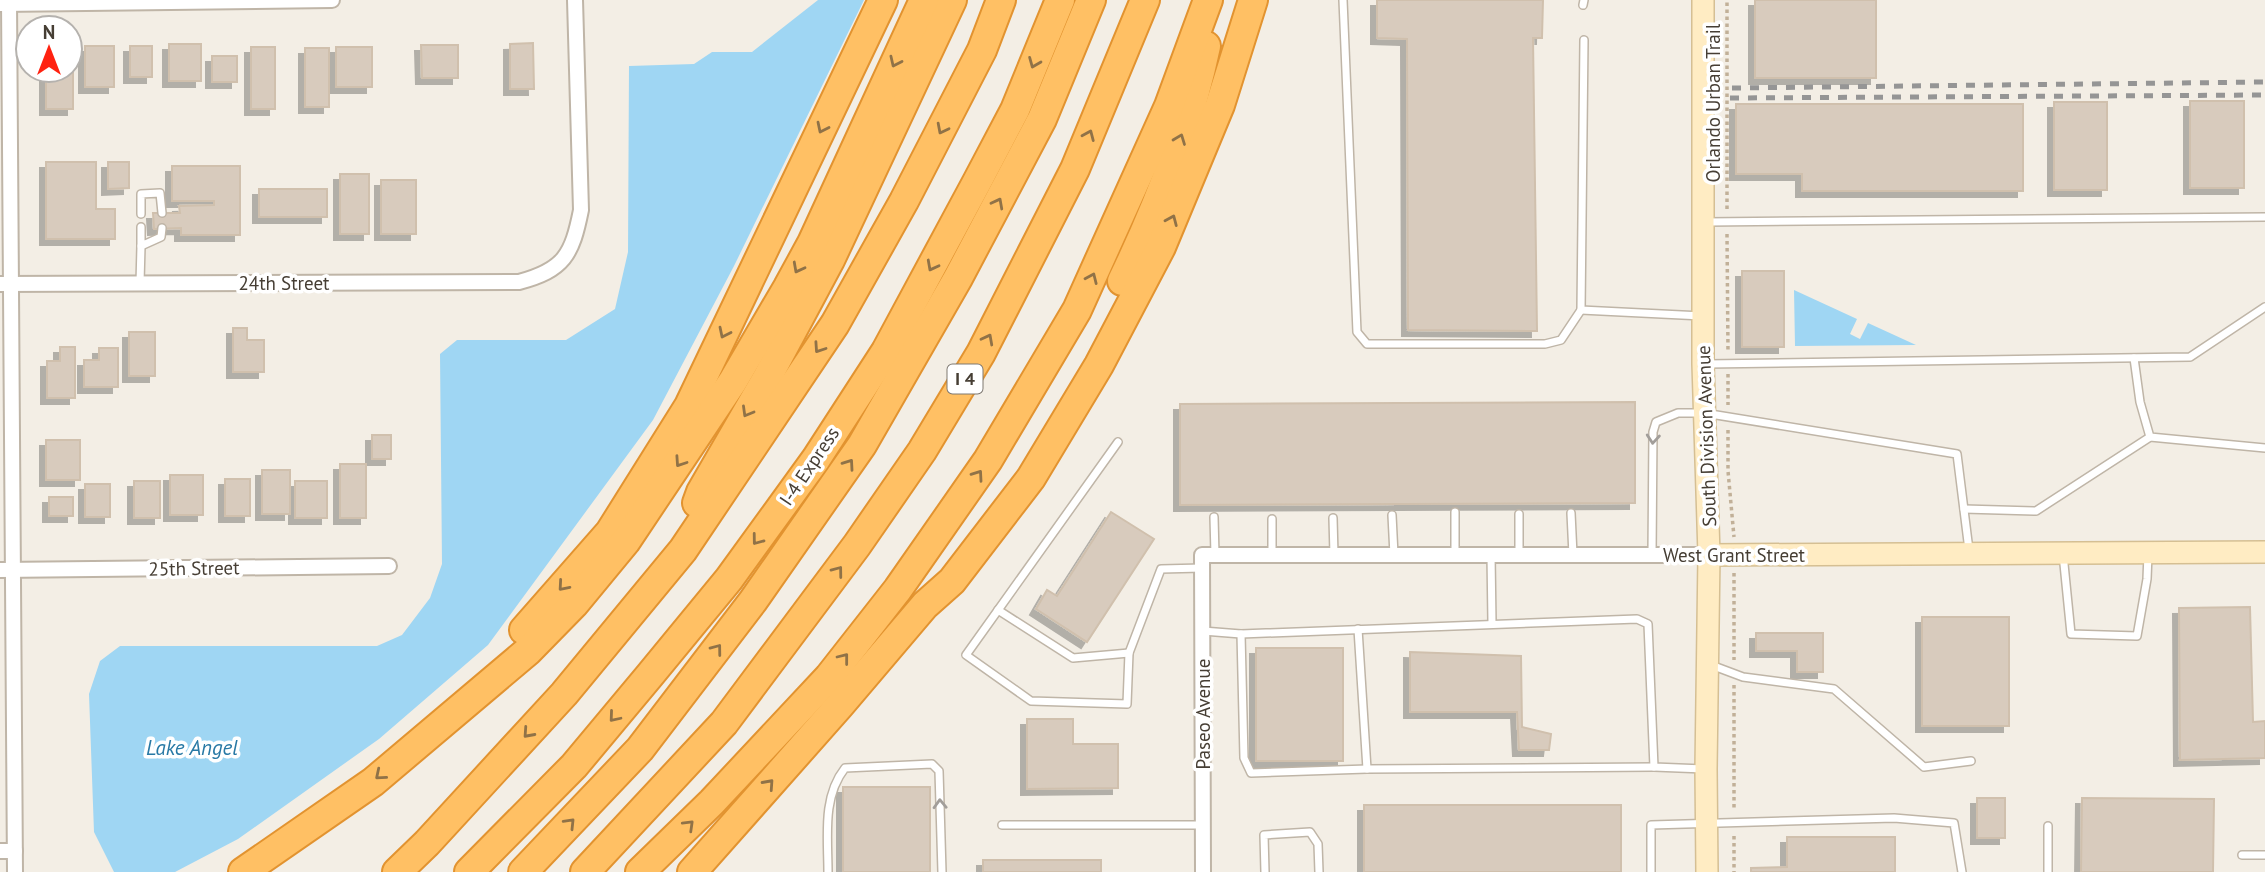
<svg xmlns="http://www.w3.org/2000/svg" width="2265" height="872" viewBox="0 0 2265 872" font-family="'PT Sans',sans-serif">
	<style>
		.water { fill: #9fd6f3 }
		.building { fill: #d8cbbd; stroke: #d0c0ad; stroke-width: 2; filter: url(#shadow) }
		.lines { fill: none; stroke-linecap: round; stroke-linejoin: round }
		.lane-casing { stroke: #bfb5a7; stroke-width: 10 }
		.street-casing { stroke: #bfb5a7; stroke-width: 18 }
		.secondary-casing { stroke: #d5bf93; stroke-width: 24 }
		.highway-casing { stroke: #e29330; stroke-width: 32 }
		.path { stroke: #c1b098; stroke-width: 3.5; stroke-dasharray: 3.5 3.5; stroke-linecap: butt }
		.lane { stroke: #fff; stroke-width: 7 }
		.street { stroke: #fff; stroke-width: 14 }
		.secondary { stroke: #ffecc3; stroke-width: 21 }
		.highway { stroke: #ffc064; stroke-width: 28 }
		.rail { stroke: #959595; stroke-width: 5; stroke-dasharray: 9 9; stroke-linecap: butt }
		.oneway { stroke: #907247 }
		.oneway2 { stroke: #a29e9a }
		.labels { text-anchor: middle; stroke-width: 7; stroke-linejoin: round; paint-order: stroke }
		.shield { fill: #fff; stroke: #7e7871; stroke-width: 2 }
		.shield-label { font-size: 18px; font-weight: bold; fill: #463e34 }
		.street-label { font-size: 19px; fill: #463e34; stroke: #fff }
		.water-label { font-size: 21px; font-style: italic; fill: #2879a5; stroke: #fff }
	</style>
	<defs>
		<filter id="shadow"><feDropShadow dx="-6" dy="6" stdDeviation="0" flood-color="#0004"/></filter>
	</defs>
	<rect width="100%" height="100%" fill="#f3eee5"/>
	<g class="water">
		<path d="M818,0H864L734,266L653,420L488,645L379,739L238,839L175,872H114L94,832L89,694L100,661L120,646H377L402,635L430,598L442,564L440,354L457,340H566L615,309L628,252L629,66L694,64L712,52H752Z"/>
		<path d="M1794,290L1857,319L1850,334L1860,339L1868,323L1916,345L1795,346Z"/>
	</g>
	<g class="building">
		<path d="M1377,0H1543L1542,38H1533L1537,331L1408,330L1407,39L1377,38Z"/>
		<rect x="1755" y="0" width="121" height="78"/>
		<path d="M533,43L534,89H510V44Z"/>
		<rect x="169" y="44" width="32" height="37"/>
		<path d="M421,45H458V78H422Z"/>
		<path d="M70,46H73V109H46V70H70Z"/>
		<rect x="85" y="46" width="29" height="41"/>
		<rect x="130" y="46" width="22" height="31"/>
		<rect x="251" y="47" width="24" height="62"/>
		<rect x="336" y="47" width="36" height="40"/>
		<rect x="305" y="48" width="24" height="59"/>
		<rect x="212" y="56" width="25" height="26"/>
		<rect x="2190" y="101" width="54" height="87"/>
		<rect x="2054" y="102" width="53" height="88"/>
		<path d="M1736,104H2023V191H1802V174H1736Z"/>
		<path d="M46,162H96V209H115V239H46Z"/>
		<path d="M108,162H129V188L108,189Z"/>
		<path d="M172,166H240V235H181V228L154,229L153,213H180L179,206L214,205V201H172Z"/>
		<rect x="340" y="174" width="29" height="60"/>
		<rect x="381" y="180" width="35" height="54"/>
		<rect x="259" y="189" width="68" height="28"/>
		<rect x="1742" y="271" width="42" height="76"/>
		<path d="M233,328H247V340H264V372H233Z"/>
		<rect x="129" y="332" width="26" height="44"/>
		<path d="M60,347H75V398H47V361H60Z"/>
		<path d="M99,348H118V387H84V360H99Z"/>
		<path d="M1635,402V503L1180,505V404Z"/>
		<rect x="372" y="435" width="19" height="24"/>
		<rect x="46" y="440" width="34" height="40"/>
		<rect x="340" y="464" width="26" height="54"/>
		<rect x="262" y="470" width="28" height="44"/>
		<rect x="170" y="475" width="33" height="40"/>
		<rect x="225" y="479" width="25" height="37"/>
		<rect x="134" y="481" width="26" height="37"/>
		<rect x="295" y="481" width="32" height="37"/>
		<rect x="85" y="484" width="25" height="33"/>
		<rect x="49" y="497" width="24" height="19"/>
		<path d="M1111,512L1154,539L1087,642L1036,609L1047,590L1057,596Z"/>
		<path d="M2250,607L2253,722L2265,721V758L2180,760L2179,608Z"/>
		<rect x="1922" y="617" width="87" height="109"/>
		<path d="M1756,633H1823V672H1797V651H1756Z"/>
		<rect x="1256" y="648" width="87" height="113"/>
		<path d="M1410,652L1521,656L1522,727L1551,734L1549,750H1519L1517,712H1410Z"/>
		<path d="M1027,719H1073V744H1118V788L1027,789Z"/>
		<rect x="843" y="787" width="87" height="85"/>
		<rect x="1977" y="798" width="28" height="40"/>
		<path d="M2082,798L2214,799L2213,872H2081Z"/>
		<rect x="1364" y="805" width="257" height="67"/>
		<path d="M1787,837H1895V872H1751V868L1787,867Z"/>
		<rect x="983" y="860" width="118" height="12"/>
	</g>
	<g class="lines">
		<g class="lane-casing">
			<g id="lane">
				<path d="M1343,0L1357,332L1367,344H1545L1561,340L1581,310"/>
				<path d="M1583,5L1584,0"/>
				<path d="M1584,40L1581,310L1702,316"/>
				<path d="M141,214V194L160,193L162,213"/>
				<path d="M1707,222L2265,217"/>
				<path d="M141,227V246L161,237L162,228"/>
				<path d="M140,283L141,246"/>
				<path d="M2134,358L2140,402L2150,437L2265,448"/>
				<path d="M1707,364L2190,357L2265,307"/>
				<path d="M1118,442L966,655L1031,701L1127,704L1129,653L1161,569L1202,568"/>
				<path d="M1964,509L2036,511L2150,437"/>
				<path d="M1455,512V555"/>
				<path d="M1571,513L1573,555"/>
				<path d="M1519,514V555"/>
				<path d="M1392,515L1394,555"/>
				<path d="M1214,517L1215,555"/>
				<path d="M1333,518L1334,555"/>
				<path d="M1272,519V555"/>
				<path d="M2063,554L2071,634L2137,636L2147,579L2148,554"/>
				<path d="M1491,555L1492,623"/>
				<path d="M1652,555L1653,432L1656,422L1678,413H1704L1957,454L1969,550"/>
				<path d="M998,610L1073,658L1129,653"/>
				<path d="M1358,629L1367,769"/>
				<path d="M1203,631L1241,634L1637,619L1648,624L1654,767L1704,769"/>
				<path d="M1241,634L1244,758L1251,773L1367,769L1654,767"/>
				<path d="M1711,665L1743,677L1834,689L1924,767L1971,761"/>
				<path d="M1002,825H1204"/>
				<path d="M2048,826V872"/>
				<path d="M2242,855H2265"/>
				<path d="M828,872C828,837 822,797 845,768L932,764L939,771L942,872"/>
				<path d="M1265,872L1264,835L1310,832L1318,844L1319,872"/>
				<path d="M1651,872V825L1894,818L1954,823L1962,872"/>
			</g>
		</g>
		<g class="street-casing">
			<g id="street">
				<path d="M9,0L15,872"/>
				<path d="M1,4L332,0"/>
				<path d="M0,284L519,282C564,270 572,255 581,210L575,0"/>
				<path d="M0,570L389,566"/>
				<path d="M0,851H15"/>
				<path d="M1203,872L1202,555H1709"/>
			</g>
		</g>
		<g class="secondary-casing">
			<g id="secondary">
				<path d="M1703,0V364L1709,555L1706,769L1707,872"/>
				<path d="M1709,555L2265,552"/>
			</g>
		</g>
		<g class="highway-casing">
			<g id="highway">
				<path d="M1122,281C1158,207 1189,127 1206,46"/>
				<path d="M697,503L701,492L767,378L830,260L952,0"/>
				<path d="M524,630L610,532L689,406L883,0"/>
				<path d="M243,872L373,782L528,651L574,604L626,541L733,381L788,287L812,243L924,0"/>
				<path d="M397,872L427,843L564,694L683,550L835,324L904,201L982,50L1001,0"/>
				<path d="M469,872L574,766L650,675L729,579L816,459L886,351L977,182L1015,110L1060,0"/>
				<path d="M523,872L640,749L753,601L862,445L958,278L1042,119L1091,0"/>
				<path d="M585,872L724,723L857,545L922,451L981,353L1075,169L1145,0"/>
				<path d="M640,872L712,802L829,677L898,589L988,460L1077,310L1169,106L1208,0"/>
				<path d="M692,872L840,705L925,605L952,581L1031,478L1099,365L1161,247L1220,105L1253,0"/>
			</g>
		</g>
		<g class="path">
			<path d="M1727,209V0"/>
			<path d="M1727,234L1728,352"/>
			<path d="M1728,374V405"/>
			<path d="M1728,430V471L1734,537"/>
			<path d="M1734,573V660"/>
			<path d="M1734,685V810"/>
			<path d="M1734,836V872"/>
		</g>
		<use href="#lane" class="lane"/>
		<use href="#street" class="street"/>
		<use href="#secondary" class="secondary"/>
		<use href="#highway" class="highway"/>
		<g class="rail">
			<path d="M1732,88L2265,82"/>
			<path d="M1730,98L2265,95"/>
		</g>
	</g>
	<defs><path id="oneway-chevron" d="M-2-3.5L2.5 0L-2 3.5" fill="none" stroke-width="1.6" stroke-linecap="round" stroke-linejoin="round" transform="scale(1.75)"/></defs>
	<g class="oneway">
		<use href="#oneway-chevron" transform="translate(895 62) rotate(115)"/>
		<use href="#oneway-chevron" transform="translate(1034 63) rotate(112)"/>
		<use href="#oneway-chevron" transform="translate(822 128) rotate(116)"/>
		<use href="#oneway-chevron" transform="translate(942 129) rotate(117)"/>
		<use href="#oneway-chevron" transform="translate(1089 135) rotate(-67)"/>
		<use href="#oneway-chevron" transform="translate(1180 139) rotate(-69)"/>
		<use href="#oneway-chevron" transform="translate(998 203) rotate(-62)"/>
		<use href="#oneway-chevron" transform="translate(1172 220) rotate(-67)"/>
		<use href="#oneway-chevron" transform="translate(932 266) rotate(118)"/>
		<use href="#oneway-chevron" transform="translate(798 268) rotate(118)"/>
		<use href="#oneway-chevron" transform="translate(1092 278) rotate(-66)"/>
		<use href="#oneway-chevron" transform="translate(724 333) rotate(116)"/>
		<use href="#oneway-chevron" transform="translate(988 339) rotate(-62)"/>
		<use href="#oneway-chevron" transform="translate(819 348) rotate(124)"/>
		<use href="#oneway-chevron" transform="translate(747 412) rotate(120)"/>
		<use href="#oneway-chevron" transform="translate(680 462) rotate(124)"/>
		<use href="#oneway-chevron" transform="translate(849 464) rotate(-55)"/>
		<use href="#oneway-chevron" transform="translate(978 475) rotate(-55)"/>
		<use href="#oneway-chevron" transform="translate(757 540) rotate(127)"/>
		<use href="#oneway-chevron" transform="translate(838 571) rotate(-53)"/>
		<use href="#oneway-chevron" transform="translate(563 586) rotate(131)"/>
		<use href="#oneway-chevron" transform="translate(717 649) rotate(-53)"/>
		<use href="#oneway-chevron" transform="translate(844 658) rotate(-52)"/>
		<use href="#oneway-chevron" transform="translate(614 717) rotate(130)"/>
		<use href="#oneway-chevron" transform="translate(528 733) rotate(132)"/>
		<use href="#oneway-chevron" transform="translate(380 775) rotate(140)"/>
		<use href="#oneway-chevron" transform="translate(769 784) rotate(-48)"/>
		<use href="#oneway-chevron" transform="translate(570 823) rotate(-46)"/>
		<use href="#oneway-chevron" transform="translate(689 825) rotate(-44)"/>
	</g>
	<g class="oneway2">
		<use href="#oneway-chevron" transform="translate(1653 439) rotate(95)"/>
		<use href="#oneway-chevron" transform="translate(940 804) rotate(-92)"/>
	</g>
	<g class="labels">
		<rect class="shield" x="947.5" y="364.5" width="35" height="29" rx="5"/>
		<g class="shield-label">
			<text x="965" y="385">I 4</text>
		</g>
		<g class="street-label">
			<text transform="translate(1713 103) rotate(-90)" y="7">Orlando Urban Trail</text>
			<text x="284" y="290">24th Street</text>
			<text transform="translate(1706 436) rotate(-92)" y="7">South Division Avenue</text>
			<text transform="translate(809 466) rotate(-56)" y="7">I-4 Express</text>
			<text x="1734" y="562">West Grant Street</text>
			<text transform="translate(194 568) rotate(-1)" y="7">25th Street</text>
			<text transform="translate(1203 714) rotate(-90)" y="7">Paseo Avenue</text>
		</g>
		<g class="water-label">
			<text x="192" y="755">Lake Angel</text>
		</g>
	</g>
	<g transform="translate(49 49)"><circle r="33" fill="#ffffff" stroke="#b5b2ae" stroke-width="2"/>
	<path d="M0-5L12 26L0 18L-12 26Z" fill="#ff2210"/>
	<text y="-10" font-size="19" font-weight="bold" text-anchor="middle" fill="#463e34">N</text>
	</g>
</svg>
